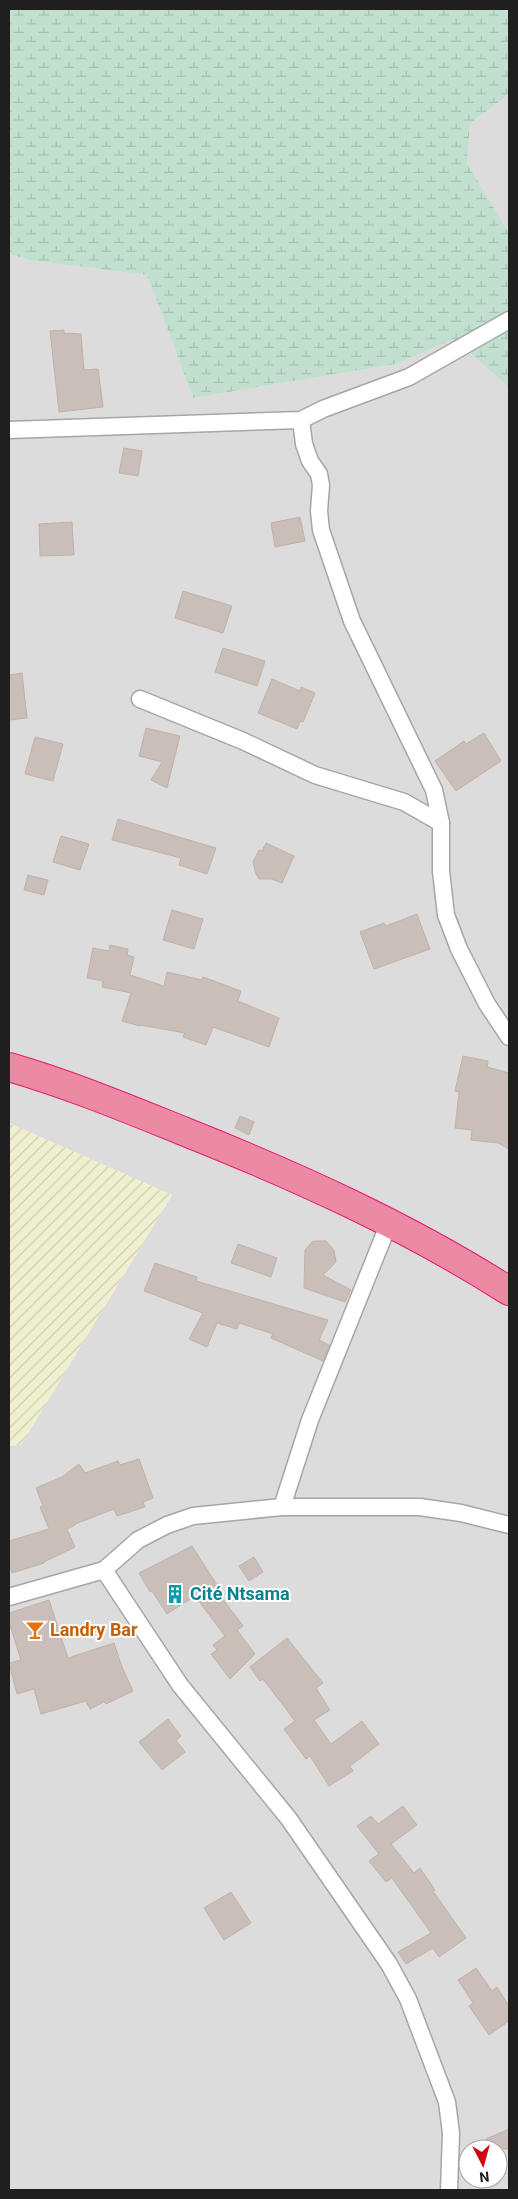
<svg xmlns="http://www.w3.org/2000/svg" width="518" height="2199" viewBox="0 0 518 2199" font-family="Roboto,sans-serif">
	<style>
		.residential { fill: #dddcdc; fill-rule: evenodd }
		.farmland { fill: url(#farmland-furrows) }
		.wetland { fill: url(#wetland-marsh) }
		.building { fill: #c9beb8; stroke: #c3b1a7 }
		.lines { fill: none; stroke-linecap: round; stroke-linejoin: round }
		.street-casing { stroke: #a6a6a6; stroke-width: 19 }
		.highway-casing { stroke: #e51c70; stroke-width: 30 }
		.street { stroke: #fff; stroke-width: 16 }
		.highway { stroke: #ec89a3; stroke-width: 28 }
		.labels { text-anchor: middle; stroke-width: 4; stroke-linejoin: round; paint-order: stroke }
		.culture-label { font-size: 18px; font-weight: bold; fill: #0d838f; stroke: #fff; text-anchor: start }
		.food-label { font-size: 18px; font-weight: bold; fill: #c56008; stroke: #fff; text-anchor: start }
	</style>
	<defs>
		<pattern id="farmland-furrows" width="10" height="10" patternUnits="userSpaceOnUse" patternTransform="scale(1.25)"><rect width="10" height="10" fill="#f0f0d0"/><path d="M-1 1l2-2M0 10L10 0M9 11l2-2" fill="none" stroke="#cdcdb2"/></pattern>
		<pattern id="wetland-marsh" width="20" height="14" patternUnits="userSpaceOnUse" patternTransform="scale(1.25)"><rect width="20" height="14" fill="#c1e0cf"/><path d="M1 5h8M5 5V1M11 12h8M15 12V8" fill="none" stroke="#a5c0b1"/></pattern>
	</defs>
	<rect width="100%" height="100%" fill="#f1ece5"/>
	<g class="residential">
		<path d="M509,94V233L467,163L470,124Z"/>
		<path d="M9,254L29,260L147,275L193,398L396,364L454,339L507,386L509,391V2190H9V1446L21,1445L172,1195L9,1123ZM468,2149H498V2179H468Z"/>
	</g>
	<path class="farmland" d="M9,1123L172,1195L21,1445L9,1446Z"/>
	<path class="wetland" d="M9,9H509V94L470,124L467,163L509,233V391L507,386L454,339L396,364L193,398L147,275L29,260L9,254Z"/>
	<g class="building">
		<path d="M64,330V333L81,334L84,370L98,369L103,407L59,412L50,331Z"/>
		<path d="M124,448L142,451L138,476L119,473Z"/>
		<path d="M300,517L305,541L275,547L271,523Z"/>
		<path d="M72,522L74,555L40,556L39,524Z"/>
		<path d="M183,591L232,606L223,633L175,618Z"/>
		<path d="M223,648L265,661L257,686L215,672Z"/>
		<path d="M22,673L27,718L9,720V675Z"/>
		<path d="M272,679L300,691L301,687L315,693L303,722L300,721L297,729L258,713Z"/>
		<path d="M146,728L180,736L167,788L151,780L162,762L139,756Z"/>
		<path d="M484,733L501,761L456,791L435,761L464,741L466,744Z"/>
		<path d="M35,737L63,744L53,781L25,774Z"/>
		<path d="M118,819L216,848L207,874L179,865L181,858L112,840Z"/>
		<path d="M61,836L89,844L80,870L53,862Z"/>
		<path d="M266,843L294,856L282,883L272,879H259L256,874L253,862L259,850L262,851Z"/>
		<path d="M28,875L48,880L44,895L24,890Z"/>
		<path d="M172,910L203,919L194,949L163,940Z"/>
		<path d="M417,914L430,949L374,969L360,932L384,923L386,926Z"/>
		<path d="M110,945L128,949L127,955L134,957L130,975L164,986L167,972L202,980L203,977L241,991L238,1001L279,1018L269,1047L213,1027L206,1045L183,1037L185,1033L140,1025V1026L122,1021L131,993L102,987L103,981L87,978L93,948L109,951Z"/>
		<path d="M463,1056L488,1061L487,1067L509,1073V1149L498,1143L471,1140L472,1130L455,1128L459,1092L455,1091Z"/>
		<path d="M240,1116L254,1122L249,1135L235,1128Z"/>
		<path d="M313,1241H326L334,1250L336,1262L323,1275L351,1290L345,1302L304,1288L305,1250Z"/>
		<path d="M238,1244L277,1258L271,1277L231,1263Z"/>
		<path d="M155,1263L197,1277L196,1281L328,1320L319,1340L329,1345L323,1361L271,1338L273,1334L239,1323L237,1329L217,1323L207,1347L189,1339L203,1313L144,1291Z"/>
		<path d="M139,1459L153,1498L143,1502L145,1507L117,1516L114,1509L75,1524V1525L67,1529L75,1547L44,1562V1563L12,1573L9,1563V1541L49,1529L40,1507L43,1506L36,1488L62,1477L79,1464L85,1473L118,1461L120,1465Z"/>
		<path d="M192,1546L217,1585L214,1587L243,1626L237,1630L255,1654L230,1679L211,1654L217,1650L213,1645L225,1636L195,1596L167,1614L152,1591L150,1592L139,1573Z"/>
		<path d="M254,1557L263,1572L249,1581L239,1566Z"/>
		<path d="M49,1600L68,1658L114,1643L122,1667L133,1691L106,1704L104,1702L90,1709L86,1701L41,1714L34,1689L17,1694L9,1663L21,1660L9,1622V1613Z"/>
		<path d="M287,1638L323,1683L316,1688L330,1710L314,1720L331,1744L362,1721L379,1744L350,1766L353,1771L329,1786L310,1756L306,1759L284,1729L295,1721L263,1679L260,1681L250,1667Z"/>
		<path d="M168,1719L181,1736L176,1740L185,1752L162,1770L139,1742Z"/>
		<path d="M403,1806L417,1825L391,1844L414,1873L420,1868L435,1890L433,1891L466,1938L439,1957L433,1948L406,1964L398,1952L431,1933L392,1878L386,1882L369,1861L379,1854L357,1826L371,1816L378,1824Z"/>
		<path d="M231,1892L251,1923L224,1940L204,1908Z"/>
		<path d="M476,1968L492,1991L497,1987L509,2006V2021L489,2035L469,2006L473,2003L458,1980Z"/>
		<path d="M509,2129V2149H490L486,2139Z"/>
	</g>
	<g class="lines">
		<g class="street-casing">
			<g id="street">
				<path d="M301,420L304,444L310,461L319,474L321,485L319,511L321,530L352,621L434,790L441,823V871L446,915L459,949L487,1004L509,1037"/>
				<path d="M9,430L301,420L323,409L409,377L509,320"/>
				<path d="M140,699L243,741L315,775L404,802L441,823"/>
				<path d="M282,1507L310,1420L389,1223"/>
				<path d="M9,1597L104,1570"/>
				<path d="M449,2190L451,2133L447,2102L408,1999L389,1964L289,1819L180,1685L104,1570L138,1540L167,1525L193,1516L282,1507H420L461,1513L509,1525"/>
			</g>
		</g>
		<g class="highway-casing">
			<path id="highway" d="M9,1067C68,1084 126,1108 183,1131C296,1176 407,1226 509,1291"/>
		</g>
		<use href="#street" class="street"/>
		<use href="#highway" class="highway"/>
	</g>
	<defs>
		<g id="building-bare" transform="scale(1.5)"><path d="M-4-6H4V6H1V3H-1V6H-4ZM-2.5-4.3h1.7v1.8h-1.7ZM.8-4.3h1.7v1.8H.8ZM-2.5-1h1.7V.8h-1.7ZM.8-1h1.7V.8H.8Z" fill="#0f9aa8" stroke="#fff" stroke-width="2.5" paint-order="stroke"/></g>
		<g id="bar-bare" transform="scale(1.5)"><path d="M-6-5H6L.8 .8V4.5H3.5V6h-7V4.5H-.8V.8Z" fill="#e8710a" stroke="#fff" stroke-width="2.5" paint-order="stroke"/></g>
	</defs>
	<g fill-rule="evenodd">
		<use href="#building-bare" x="175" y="1594"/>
		<use href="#bar-bare" x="35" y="1630"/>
	</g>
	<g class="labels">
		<g class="culture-label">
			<text x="190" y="1600">Cité Ntsama</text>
		</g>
		<g class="food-label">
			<text x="50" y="1636">Landry Bar</text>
		</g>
	</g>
	<rect width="518" height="2199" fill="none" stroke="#1f1f1f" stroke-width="20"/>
	<g transform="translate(483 2164) rotate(174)"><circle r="24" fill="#ffffff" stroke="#a5a5a5"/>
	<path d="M0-4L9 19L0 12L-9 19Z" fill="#cf0010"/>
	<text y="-8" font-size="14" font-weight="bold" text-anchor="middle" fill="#1f1f1f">N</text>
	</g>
</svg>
